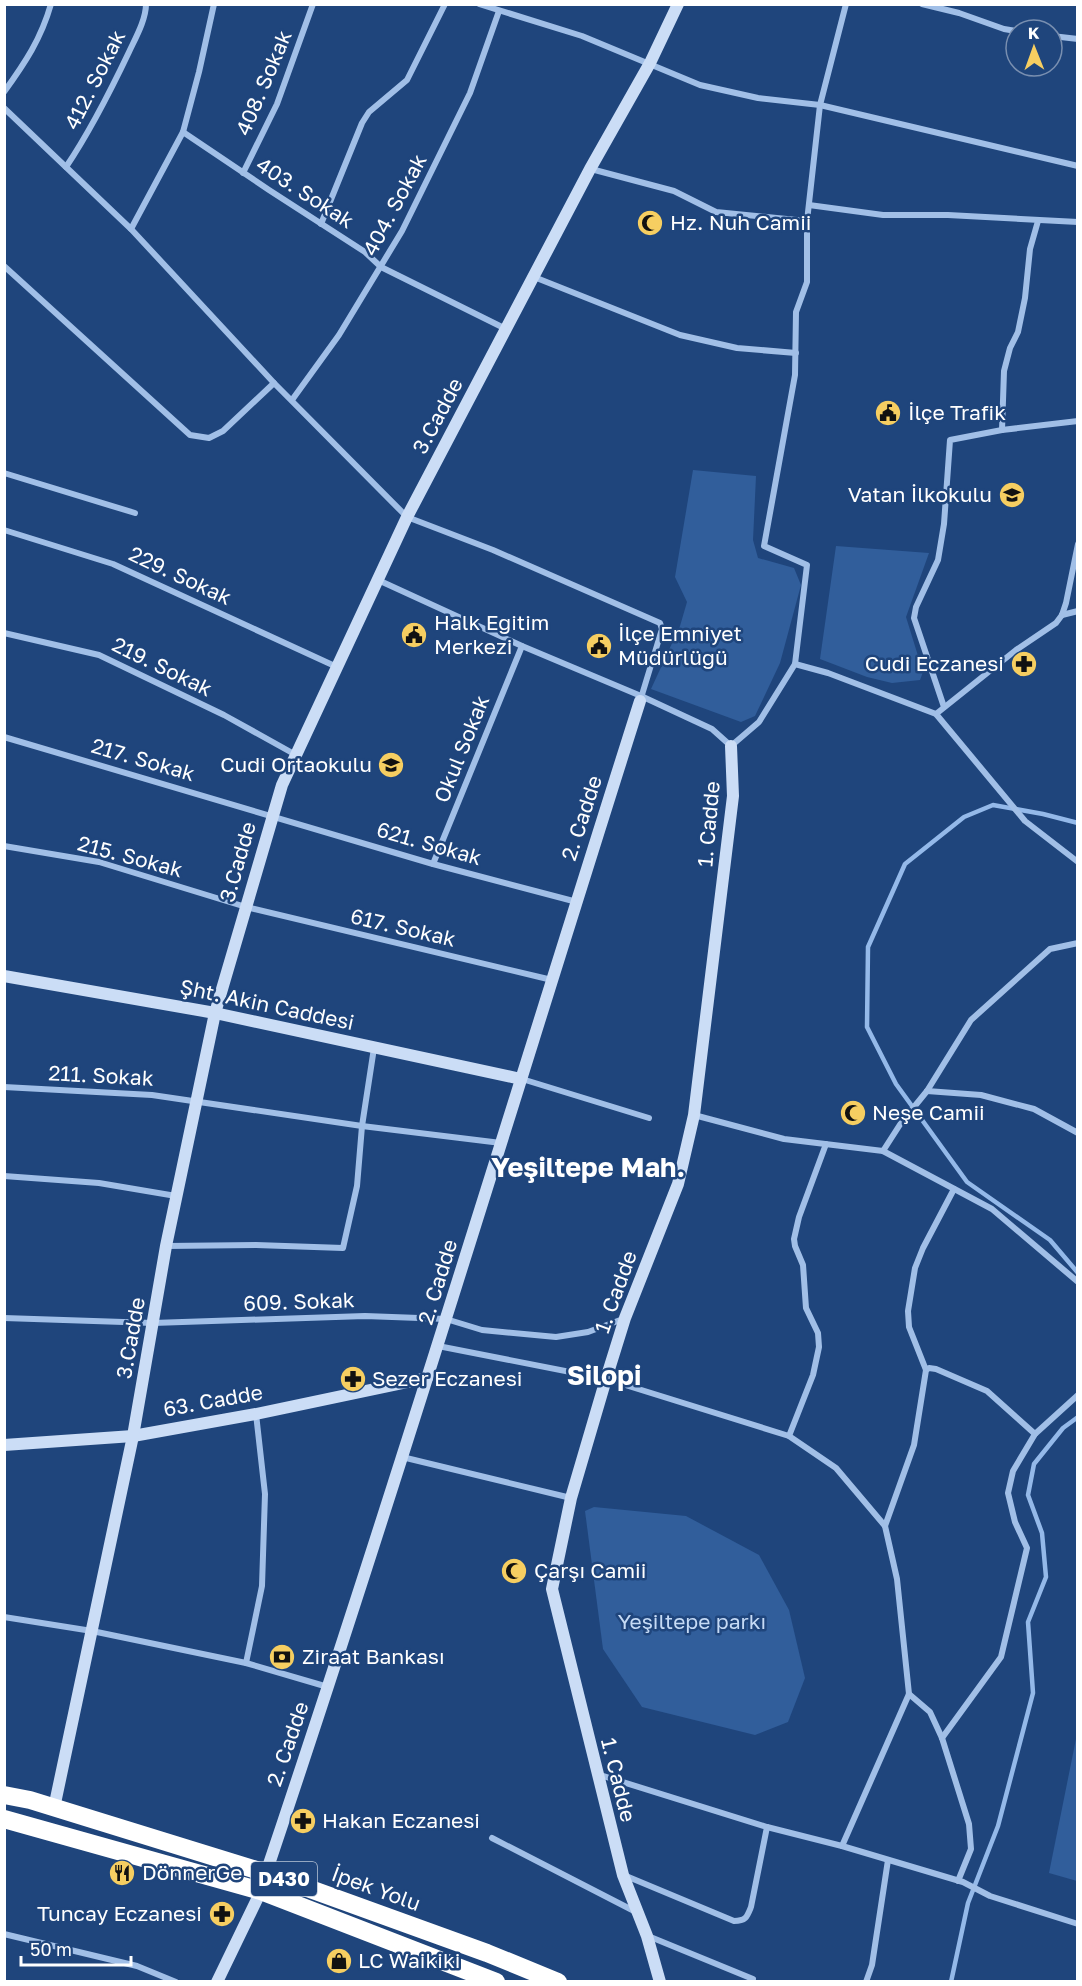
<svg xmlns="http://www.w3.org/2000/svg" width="1082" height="1986" viewBox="0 0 1082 1986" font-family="'Golos Text',sans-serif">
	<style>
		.green { fill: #315e9b }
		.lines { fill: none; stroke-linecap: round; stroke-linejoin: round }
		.stream { stroke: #94b9e9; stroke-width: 4.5 }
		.street { stroke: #a1bfe7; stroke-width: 6 }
		.secondary { stroke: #cbddf6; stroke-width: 12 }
		.highway { stroke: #fff; stroke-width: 18 }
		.labels { text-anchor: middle; stroke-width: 5; stroke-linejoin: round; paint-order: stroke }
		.shield { fill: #1f457c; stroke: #bcc7d8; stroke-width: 1.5 }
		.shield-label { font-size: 20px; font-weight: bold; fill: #fff }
		.street-label { font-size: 21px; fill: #fff; stroke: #1f457c }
		.poi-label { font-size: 21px; fill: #fff; stroke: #1f457c; text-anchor: start }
		.park-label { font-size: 21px; fill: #c5daf5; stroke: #1f457c }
		.district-label { font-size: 27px; font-weight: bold; fill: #fff; stroke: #1f457c }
	</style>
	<rect width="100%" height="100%" fill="#1f457c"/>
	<g class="green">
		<path d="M693,470L756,476L753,540L758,558L794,568L801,585L780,663L755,716L741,722L651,689L680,626L687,602L675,577Z"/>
		<path d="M836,546L929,553L906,617L923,672L920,680L892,683L867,677L820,659Z"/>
		<path d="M594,1507L686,1516L759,1555L789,1610L805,1678L788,1722L755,1735L642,1707L603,1649L585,1511Z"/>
		<path d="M1077,1734V1881L1049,1873Z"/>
	</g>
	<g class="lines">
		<g class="stream">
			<path d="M1078,823L1043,814L993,805L964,817L905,864L868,947L867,1027L896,1084L967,1182L1050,1240L1078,1273"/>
			<path d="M951,1982L968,1903L998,1826L1033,1693L1028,1622L1046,1577L1042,1533L1028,1495L1034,1464L1063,1428L1078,1417"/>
		</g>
		<g class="street">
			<path d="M479,4L582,36L700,85L758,98L820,105L1078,166"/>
			<path d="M922,4L959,13L1004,29L1016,31"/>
			<path d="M1052,36L1078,39"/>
			<path d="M4,92C25,63 41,39 51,4"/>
			<path d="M4,108L131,229L274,383L407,517L493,550L660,623L662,629L641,698"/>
			<path d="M183,132L269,190L365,252L381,267L506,329"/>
			<path d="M66,167C91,130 110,92 129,52C135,39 146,20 146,4"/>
			<path d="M591,169L674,191L716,212L807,221"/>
			<path d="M243,173L277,104L313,4"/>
			<path d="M809,205L883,215H948L1078,222"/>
			<path d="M321,224L362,123L369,112L407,80L445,4"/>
			<path d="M131,229L183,132L199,72L214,4"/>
			<path d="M4,266L190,435L209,438L223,431L274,383"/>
			<path d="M534,277L680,335L737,348L796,353"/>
			<path d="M292,400L339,335L402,231L470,93L499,11"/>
			<path d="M1002,430L1004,371L1010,348L1018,332L1025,298L1030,249L1038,221"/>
			<path d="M4,473L135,513"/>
			<path d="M4,530L113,564L337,667"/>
			<path d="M378,580L522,646L641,696L712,729L731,746L759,722L795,664L807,565L764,546L795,375L796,312L807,282V221L820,105L846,4"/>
			<path d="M1062,615L1078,611"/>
			<path d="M4,633L99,655L224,715L296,755"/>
			<path d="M795,664L828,673L936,714L1025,821L1078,862"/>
			<path d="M944,707L914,618L916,607L938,560L944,524L950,440L1002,430L1078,421"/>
			<path d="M936,714L1016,650L1056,623L1062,615L1066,603L1078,544"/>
			<path d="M4,737L433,864L577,902"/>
			<path d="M4,846L99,862L246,907L552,980"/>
			<path d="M433,864L522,646"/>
			<path d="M522,1079L649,1118"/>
			<path d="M4,1087L152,1095L362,1126L501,1143"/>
			<path d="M927,1091L981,1095L1034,1109L1078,1133"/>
			<path d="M694,1115L784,1139L883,1151L992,1209L1078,1282"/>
			<path d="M883,1151L901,1123L927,1091L971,1020L1050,949L1078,943"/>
			<path d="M4,1176L99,1183L176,1196"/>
			<path d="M166,1246L256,1245L343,1248L357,1186L362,1126L374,1048"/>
			<path d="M4,1318L153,1323L365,1316L446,1319L482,1330L556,1337L588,1332L623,1319"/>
			<path d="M438,1346L606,1379L789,1436L836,1468L885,1526L897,1579L909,1694L842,1846"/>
			<path d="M926,1370L909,1327L908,1311L915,1268L923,1248L954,1189"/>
			<path d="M789,1436L813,1375L819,1347L818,1333L806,1308L803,1265L795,1246L794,1239L799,1217L826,1144"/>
			<path d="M402,1457L571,1498"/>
			<path d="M885,1526L914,1445L926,1370L929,1368L936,1369L987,1391L1035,1434"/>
			<path d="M4,1617L92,1631L246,1663L328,1687"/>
			<path d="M246,1663L262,1586L265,1494L256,1414"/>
			<path d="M909,1694L930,1712L942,1738L969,1824L971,1849L958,1881"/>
			<path d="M942,1738L1001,1657L1027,1548L1015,1522L1008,1493L1013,1471L1035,1434L1078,1395"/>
			<path d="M597,1774L767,1827L842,1846L963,1882L990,1896L1078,1924"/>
			<path d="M492,1838L636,1912"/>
			<path d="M626,1876L734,1921C746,1921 747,1917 751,1907L767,1827"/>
			<path d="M4,1934L137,1966L176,1982"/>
			<path d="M648,1936L753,1979"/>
			<path d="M866,1982L872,1965L888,1860"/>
		</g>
		<g class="secondary">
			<path d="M4,976L215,1013L521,1079"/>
			<path d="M4,1445L133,1436L256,1414L427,1378"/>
			<path d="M54,1808L133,1436L166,1246L215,1013L282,785L407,517L590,169L650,63L678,4"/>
			<path d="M266,1873C397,1484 516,1092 640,701"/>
			<path d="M217,1982L261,1891"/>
			<path d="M660,1982L647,1936L623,1875L552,1589L571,1498L606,1379L625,1318L678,1184L694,1115L733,796L731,746"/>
		</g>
		<g class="highway">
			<path d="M4,1795L30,1800L266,1873L487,1953L558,1982"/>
			<path d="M4,1819L261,1891L496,1982"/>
		</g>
	</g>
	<defs>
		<g id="mosque-disc" transform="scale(1.35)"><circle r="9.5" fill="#f6ce61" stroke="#1f457c"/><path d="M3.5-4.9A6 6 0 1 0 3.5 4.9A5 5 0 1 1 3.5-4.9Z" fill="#111"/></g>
		<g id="civic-disc" transform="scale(1.35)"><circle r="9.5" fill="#f6ce61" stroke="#1f457c"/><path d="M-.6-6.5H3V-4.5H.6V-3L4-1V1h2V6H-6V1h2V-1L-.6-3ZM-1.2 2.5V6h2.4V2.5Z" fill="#111"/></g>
		<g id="school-disc" transform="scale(1.35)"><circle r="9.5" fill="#f6ce61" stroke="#1f457c"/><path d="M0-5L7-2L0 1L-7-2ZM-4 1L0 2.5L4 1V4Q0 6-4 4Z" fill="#111"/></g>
		<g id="pharmacy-disc" transform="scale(1.35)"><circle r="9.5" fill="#f6ce61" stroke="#1f457c"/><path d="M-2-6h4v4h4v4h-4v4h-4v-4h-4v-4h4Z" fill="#111"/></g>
		<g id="bank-disc" transform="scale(1.35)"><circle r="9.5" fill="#f6ce61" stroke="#1f457c"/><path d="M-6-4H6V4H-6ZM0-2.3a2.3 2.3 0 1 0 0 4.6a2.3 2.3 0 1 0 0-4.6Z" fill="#111"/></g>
		<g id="restaurant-disc" transform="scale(1.35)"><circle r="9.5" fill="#f6ce61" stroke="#1f457c"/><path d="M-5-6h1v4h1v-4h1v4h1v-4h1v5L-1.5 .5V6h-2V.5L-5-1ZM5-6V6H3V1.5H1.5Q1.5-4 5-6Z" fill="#111"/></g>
		<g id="shop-disc" transform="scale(1.35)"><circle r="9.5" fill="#f6ce61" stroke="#1f457c"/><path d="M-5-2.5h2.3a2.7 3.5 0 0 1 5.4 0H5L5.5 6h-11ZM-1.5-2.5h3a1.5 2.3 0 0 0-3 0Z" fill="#111"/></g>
	</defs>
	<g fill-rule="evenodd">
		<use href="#mosque-disc" x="650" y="223"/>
		<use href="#civic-disc" x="888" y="413"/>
		<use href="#school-disc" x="1012" y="495"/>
		<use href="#civic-disc" x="414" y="635"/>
		<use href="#civic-disc" x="599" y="646"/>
		<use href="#pharmacy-disc" x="1024" y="664"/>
		<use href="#school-disc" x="391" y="765"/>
		<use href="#mosque-disc" x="853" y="1113"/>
		<use href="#pharmacy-disc" x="353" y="1379"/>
		<use href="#mosque-disc" x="514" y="1571"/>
		<use href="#bank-disc" x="282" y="1657"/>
		<use href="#pharmacy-disc" x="303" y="1821"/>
		<use href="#restaurant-disc" x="122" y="1873"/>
		<use href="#pharmacy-disc" x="222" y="1914"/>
		<use href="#shop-disc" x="339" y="1961"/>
	</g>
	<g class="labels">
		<rect class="shield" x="251" y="1862" width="66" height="34" rx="4.5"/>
		<g class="shield-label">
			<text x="284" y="1886">D430</text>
		</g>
		<g class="street-label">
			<text transform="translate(95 80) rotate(-63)" y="7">412. Sokak</text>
			<text transform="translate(264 83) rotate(-67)" y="7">408. Sokak</text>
			<text transform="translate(305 193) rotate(33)" y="7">403. Sokak</text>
			<text transform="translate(395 205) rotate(-62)" y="7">404. Sokak</text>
			<text transform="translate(438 416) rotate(-62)" y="7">3.Cadde</text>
			<text transform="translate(180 576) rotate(25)" y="7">229. Sokak</text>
			<text transform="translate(162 667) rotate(26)" y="7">219. Sokak</text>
			<text transform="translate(462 749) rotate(-68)" y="7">Okul Sokak</text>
			<text transform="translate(143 760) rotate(16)" y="7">217. Sokak</text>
			<text transform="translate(582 818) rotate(-72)" y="7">2. Cadde</text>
			<text transform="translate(709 824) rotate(-85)" y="7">1. Cadde</text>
			<text transform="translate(429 844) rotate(16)" y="7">621. Sokak</text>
			<text transform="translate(130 857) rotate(15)" y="7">215. Sokak</text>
			<text transform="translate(238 862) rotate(-74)" y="7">3.Cadde</text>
			<text transform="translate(403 928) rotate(13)" y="7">617. Sokak</text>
			<text transform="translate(267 1005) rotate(12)" y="7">Şht. Akin Caddesi</text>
			<text transform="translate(101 1076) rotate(3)" y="7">211. Sokak</text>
			<text transform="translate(438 1282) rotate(-73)" y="7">2. Cadde</text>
			<text transform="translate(616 1292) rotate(-70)" y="7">1. Cadde</text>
			<text transform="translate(299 1302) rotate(-2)" y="7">609. Sokak</text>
			<text transform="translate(131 1338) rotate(-80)" y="7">3.Cadde</text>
			<text transform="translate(213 1401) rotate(-10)" y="7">63. Cadde</text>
			<text transform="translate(288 1744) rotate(-71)" y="7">2. Cadde</text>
			<text transform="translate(618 1780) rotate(76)" y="7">1. Cadde</text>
			<text transform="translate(376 1889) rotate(20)" y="7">İpek Yolu</text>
		</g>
		<g class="poi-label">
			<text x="670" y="230">Hz. Nuh Camii</text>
			<text x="908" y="420">İlçe Trafik</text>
			<text x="992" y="502" text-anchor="end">Vatan İlkokulu</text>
			<text x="434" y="630">Halk Eğitim<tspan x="434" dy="24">Merkezi</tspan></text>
			<text x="618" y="641">İlçe Emniyet<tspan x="618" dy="24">Müdürlüğü</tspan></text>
			<text x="1004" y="671" text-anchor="end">Cudi Eczanesi</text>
			<text x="372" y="772" text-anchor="end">Cudi Ortaokulu</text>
			<text x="872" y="1120">Neşe Camii</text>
			<text x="372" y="1386">Sezer Eczanesi</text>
			<text x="534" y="1578">Çarşı Camii</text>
			<text x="302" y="1664">Ziraat Bankası</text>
			<text x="322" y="1828">Hakan Eczanesi</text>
			<text x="142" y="1880">DönnerGe</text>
			<text x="202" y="1921" text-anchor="end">Tuncay Eczanesi</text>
			<text x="358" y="1968">LC Waikiki</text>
		</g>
		<g class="park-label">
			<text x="692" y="1629">Yeşiltepe parkı</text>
		</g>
		<g class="district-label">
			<text x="588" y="1177">Yeşiltepe Mah.</text>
			<text x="604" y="1385">Silopi</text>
		</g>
	</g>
	<rect width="1082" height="1986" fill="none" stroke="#ffffff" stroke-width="12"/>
	<g transform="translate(1034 48) rotate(359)"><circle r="28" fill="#1f457c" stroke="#798fb0" stroke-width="1.5"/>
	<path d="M0-4.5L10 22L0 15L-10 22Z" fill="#f6ce61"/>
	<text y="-9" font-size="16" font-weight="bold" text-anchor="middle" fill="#ffffff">K</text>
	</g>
	<path d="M21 1956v9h110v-9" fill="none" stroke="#ffffff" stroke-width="3"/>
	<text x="30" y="1956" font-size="18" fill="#ffffff" stroke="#1f457c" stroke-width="4.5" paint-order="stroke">50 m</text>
</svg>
